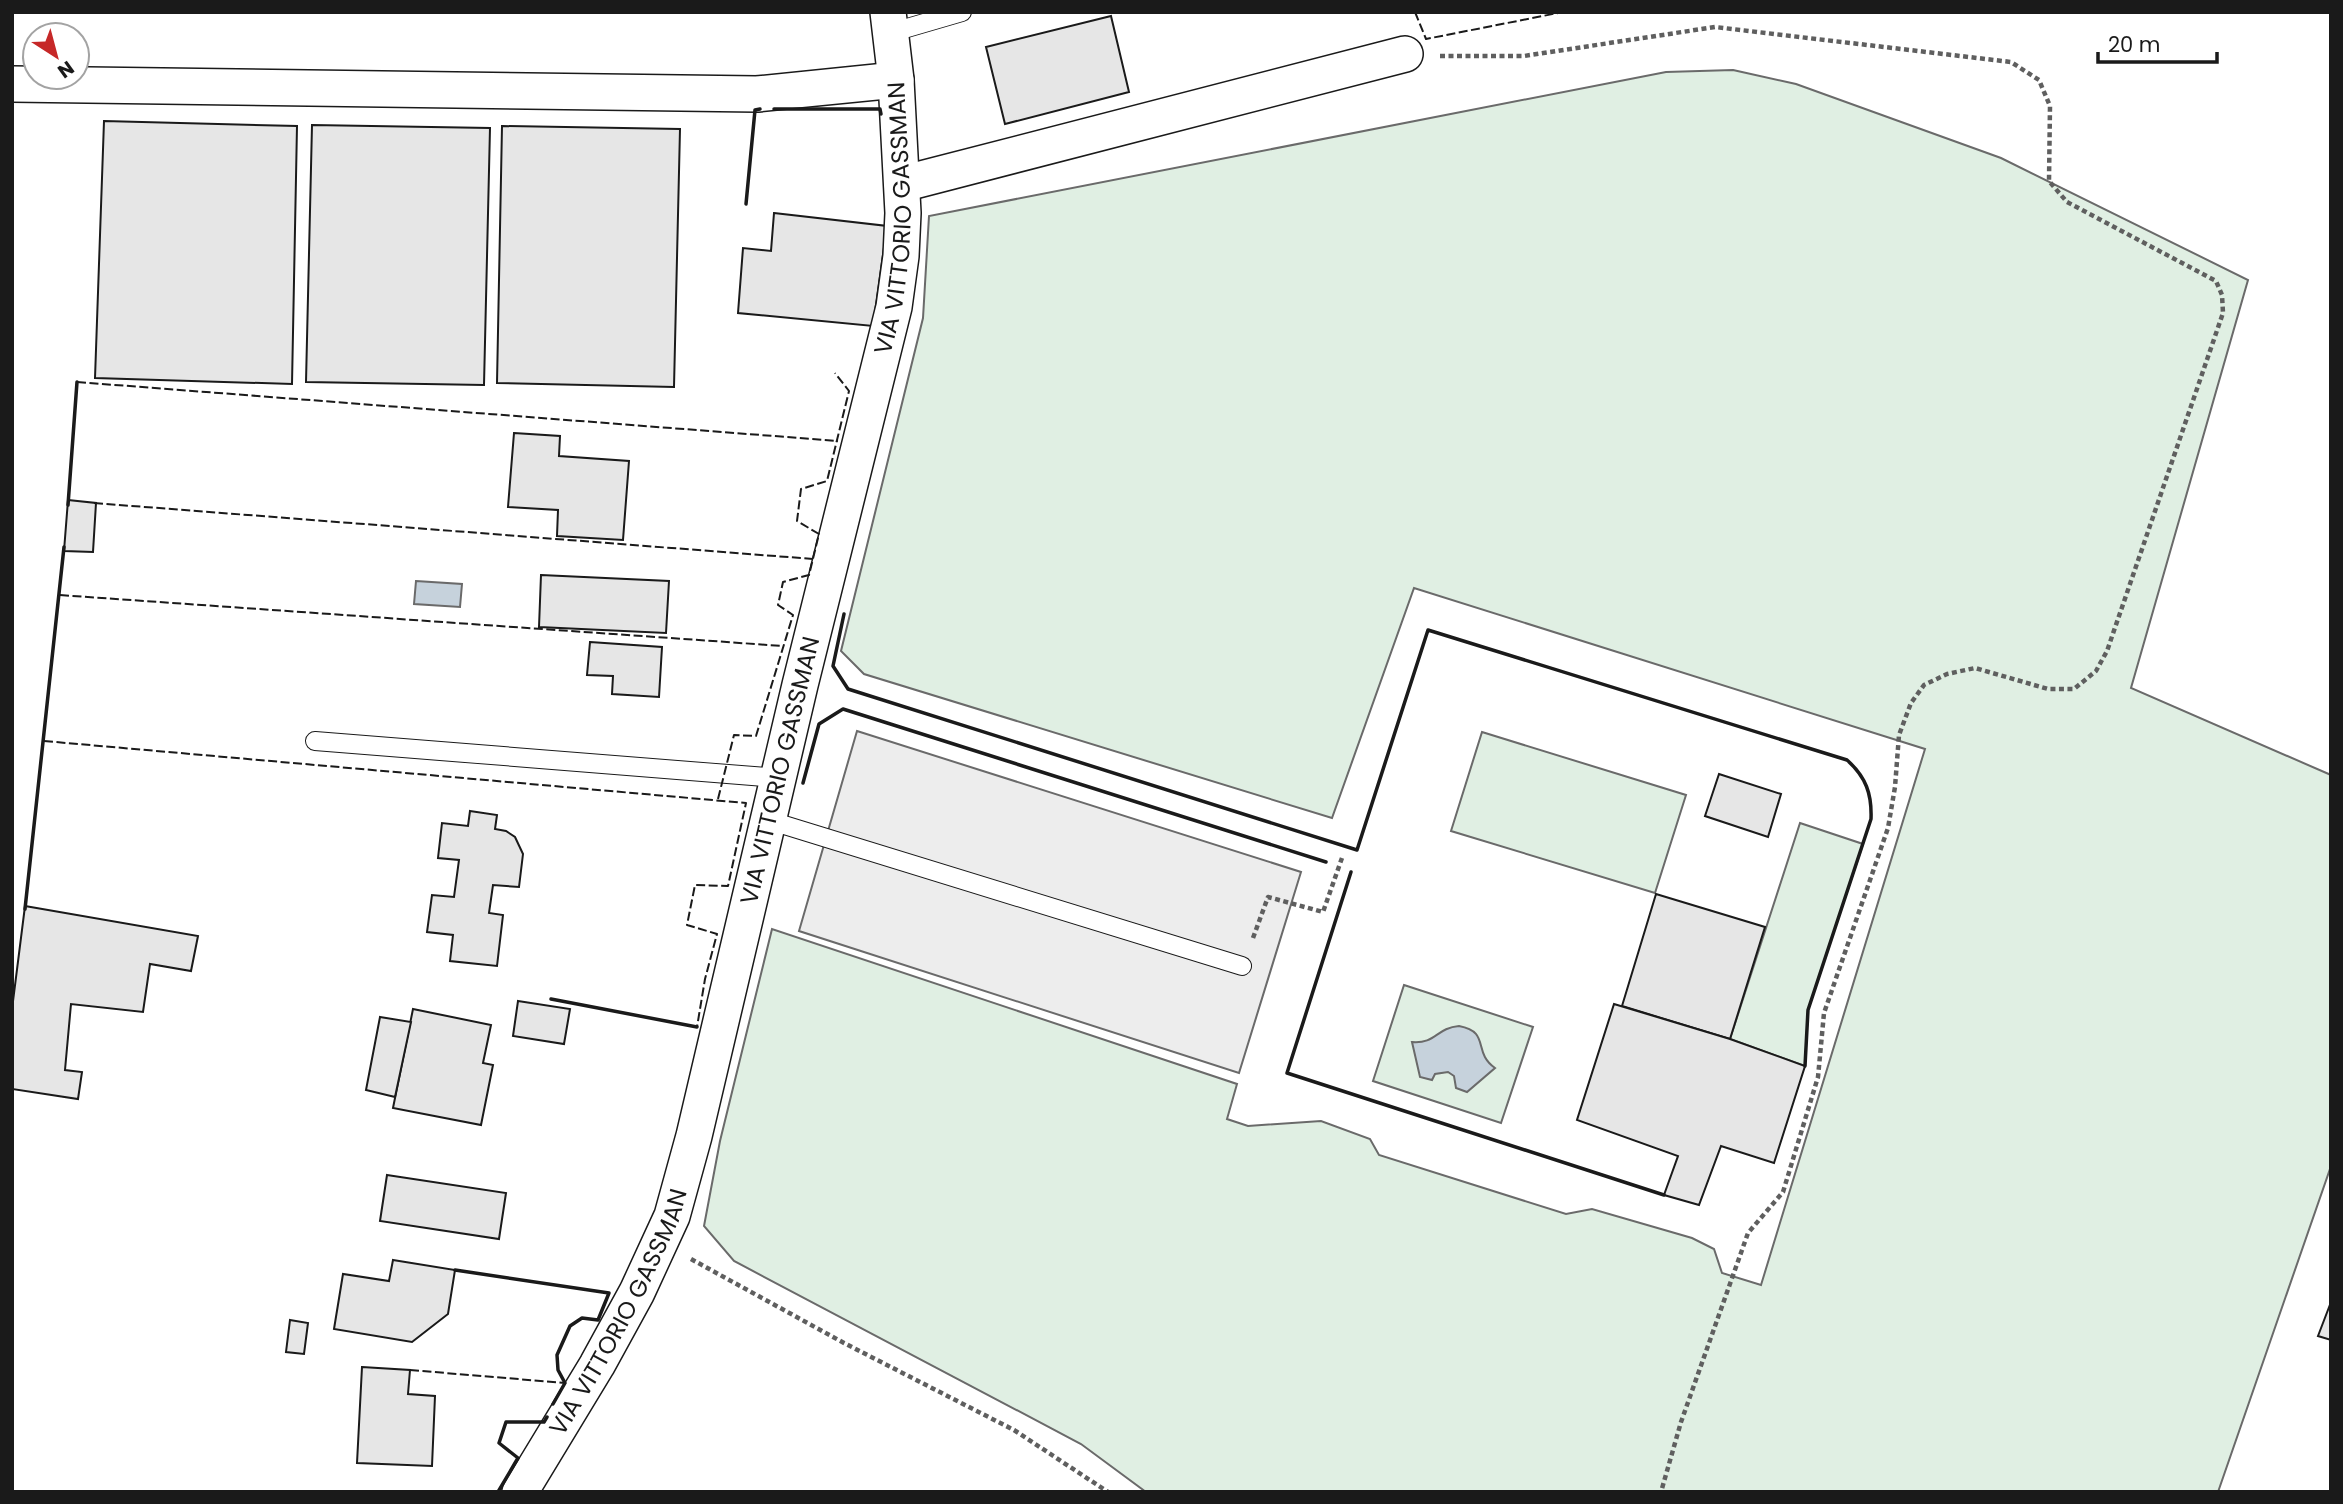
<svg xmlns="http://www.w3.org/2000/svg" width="2343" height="1504" viewBox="0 0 2343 1504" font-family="Poppins,sans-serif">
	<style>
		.green { fill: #e0efe3; stroke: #6a6a6a; stroke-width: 2 }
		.parking { fill: #ededed; stroke: #6a6a6a; stroke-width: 2 }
		.water { fill: #c6d2dc; stroke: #6a6a6a; stroke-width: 2 }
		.building { fill: #e6e6e6; stroke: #1a1a1a; stroke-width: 2 }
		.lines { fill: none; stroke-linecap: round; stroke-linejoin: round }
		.service-casing { stroke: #1a1a1a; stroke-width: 20 }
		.minor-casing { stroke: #1a1a1a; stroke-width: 38 }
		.path { stroke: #5f5f5f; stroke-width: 4.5; stroke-dasharray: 5 3.5; stroke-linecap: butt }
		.service { stroke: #fff; stroke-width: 18 }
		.minor { stroke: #fff; stroke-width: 35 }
		.fence { stroke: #1a1a1a; stroke-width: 2; stroke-dasharray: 9 3.5; stroke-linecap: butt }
		.wall { stroke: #1a1a1a; stroke-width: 3.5 }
		.labels { text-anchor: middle; stroke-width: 5; stroke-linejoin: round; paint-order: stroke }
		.street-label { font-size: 24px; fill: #1a1a1a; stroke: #fff }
	</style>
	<rect width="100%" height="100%" fill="#fff"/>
	<g class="green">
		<path d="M1733,70L1796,84L2001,158L2248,280L2131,688L2331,775V1166L2218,1492H1146L1081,1444L734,1261L704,1226L720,1141L772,929L1237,1084L1227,1119L1248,1126L1321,1121L1370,1139L1379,1155L1566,1214L1592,1209L1692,1238L1714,1249L1722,1273L1761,1285L1925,749L1414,588L1332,818L864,674L841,651L923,318L929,216L1666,72Z"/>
		<path d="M1482,732L1686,795L1655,893L1451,831Z"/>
		<path d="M1800,823L1863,844L1808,1010L1805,1066L1730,1039Z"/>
		<path d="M1404,985L1533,1027L1501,1123L1373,1081Z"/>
	</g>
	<path class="parking" d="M857,731L1301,872L1239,1073L799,931Z"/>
	<g class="water">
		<path d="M416,581L462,584L460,607L414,604Z"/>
		<path d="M1459,1026C1491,1032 1472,1052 1495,1068L1467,1092L1456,1088L1454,1076L1448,1072L1435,1074L1432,1080L1420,1077L1412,1042C1436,1044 1436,1028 1459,1026Z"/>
	</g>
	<g class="building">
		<path d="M1111,16L1129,92L1005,124L986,47Z"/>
		<path d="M104,121L297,126L292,384L95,378Z"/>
		<path d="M312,125L490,128L484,385L306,382Z"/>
		<path d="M502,126L680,129L674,387L497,383Z"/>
		<path d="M774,213L887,226L873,326L738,313L743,248L771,251Z"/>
		<path d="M514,433L560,436L559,456L629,461L623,540L557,536L558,510L508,507Z"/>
		<path d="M68,500L96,503L93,552L64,551Z"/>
		<path d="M541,575L669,581L666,633L539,627Z"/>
		<path d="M590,642L662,647L659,697L612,694L613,676L587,675Z"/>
		<path d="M1719,774L1781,794L1768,837L1705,816Z"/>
		<path d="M470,811L497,815L495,829L506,831L515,837L523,854L519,887L493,885L489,913L503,915L497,966L450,961L453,935L427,932L432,895L454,897L459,860L438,858L442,823L468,826Z"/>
		<path d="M1656,894L1765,927L1730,1039L1622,1006Z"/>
		<path d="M25,906L198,936L191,971L150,964L143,1012L71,1004L65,1070L82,1072L78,1099L12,1089V1009Z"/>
		<path d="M518,1001L570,1009L564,1044L513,1036Z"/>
		<path d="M1614,1004L1730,1039L1805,1066L1774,1163L1721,1146L1699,1205L1664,1195L1678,1156L1577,1120Z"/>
		<path d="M413,1009L491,1025L483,1063L493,1065L481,1125L393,1108Z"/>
		<path d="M380,1017L411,1022L395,1097L366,1090Z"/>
		<path d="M387,1175L506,1193L499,1239L380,1221Z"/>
		<path d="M393,1260L455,1270L448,1314L412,1342L334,1329L343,1274L389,1281Z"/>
		<path d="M2331,1302V1340L2318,1336Z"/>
		<path d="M290,1320L308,1323L304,1354L286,1352Z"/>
		<path d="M362,1367L410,1370L408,1394L435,1396L432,1466L357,1463Z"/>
	</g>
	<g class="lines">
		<g class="service-casing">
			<g id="service">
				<path d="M890,33L962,12"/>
				<path d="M315,741L778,778"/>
				<path d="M768,820L1242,966"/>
			</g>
		</g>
		<g class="minor-casing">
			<g id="minor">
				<path d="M12,84L757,94L896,80"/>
				<path d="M902,184L1405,54"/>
				<path id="s1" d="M520,1492L597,1365L637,1292L672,1216L694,1136L800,685L894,307L901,256L903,213L896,80L888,12"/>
			</g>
		</g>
		<g class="path">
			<path d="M1440,56H1524L1715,27L2011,62L2039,80L2050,106L2049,181L2067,202L2216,281L2222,295L2223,313L2107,651L2096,671L2074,689H2048L1975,668L1947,674L1924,685L1911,703L1899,735L1895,787L1888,828L1824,1013L1818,1077L1783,1192L1748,1233L1681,1422L1661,1492"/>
			<path d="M1253,938L1268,897L1323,912L1343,855"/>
			<path d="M691,1259L844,1343L1014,1430L1108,1492"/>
		</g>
		<use href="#service" class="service"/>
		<use href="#minor" class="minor"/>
		<g class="fence">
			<path d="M1415,12L1426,39L1563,12"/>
			<path d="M77,382L838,441"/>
			<path d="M94,503L813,559"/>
			<path d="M60,595L783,646"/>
			<path d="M44,741L746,803L728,886L695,885L687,925L717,934L705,979L697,1027"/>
			<path d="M718,799L734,735L756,736L793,615L778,605L783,582L809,575L819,534L797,521L801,489L827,481L849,391L835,373"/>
			<path d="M410,1370L565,1383"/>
		</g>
		<g class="wall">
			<path d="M774,109H880L881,114"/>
			<path d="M746,204L755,110L760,109"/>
			<path d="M68,505L77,382"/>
			<path d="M844,614L833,666L848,689L1357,850L1428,630L1847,760C1866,777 1872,794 1871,819L1808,1010L1805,1066"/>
			<path d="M803,783L819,724L843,709L1326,862"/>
			<path d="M1351,872L1287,1073L1664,1195"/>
			<path d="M25,909L64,547"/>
			<path d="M551,999L697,1027"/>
			<path d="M455,1270L609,1293L598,1320L582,1318L570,1326L557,1355L558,1370L565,1383L553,1404"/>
			<path d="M498,1492L518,1458L499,1443L506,1422H544L547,1417"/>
		</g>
	</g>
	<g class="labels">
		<g class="street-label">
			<text dy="8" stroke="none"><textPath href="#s1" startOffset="1340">VIA VITTORIO GASSMAN</textPath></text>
			<text dy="8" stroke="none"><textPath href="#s1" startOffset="774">VIA VITTORIO GASSMAN</textPath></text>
			<text dy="8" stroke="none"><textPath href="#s1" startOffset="206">VIA VITTORIO GASSMAN</textPath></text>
		</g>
	</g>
	<rect width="2343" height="1504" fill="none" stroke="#1a1a1a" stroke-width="28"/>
	<g transform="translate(56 56) rotate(144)"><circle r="33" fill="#ffffff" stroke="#a3a3a3" stroke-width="2"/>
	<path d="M0-5L12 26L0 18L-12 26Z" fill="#c62828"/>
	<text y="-10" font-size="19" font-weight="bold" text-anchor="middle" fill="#1a1a1a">N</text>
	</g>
	<path d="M2098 52v10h119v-10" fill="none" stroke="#1a1a1a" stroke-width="3.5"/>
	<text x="2108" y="52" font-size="21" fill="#1a1a1a" stroke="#ffffff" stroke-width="5" paint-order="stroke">20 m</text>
</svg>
